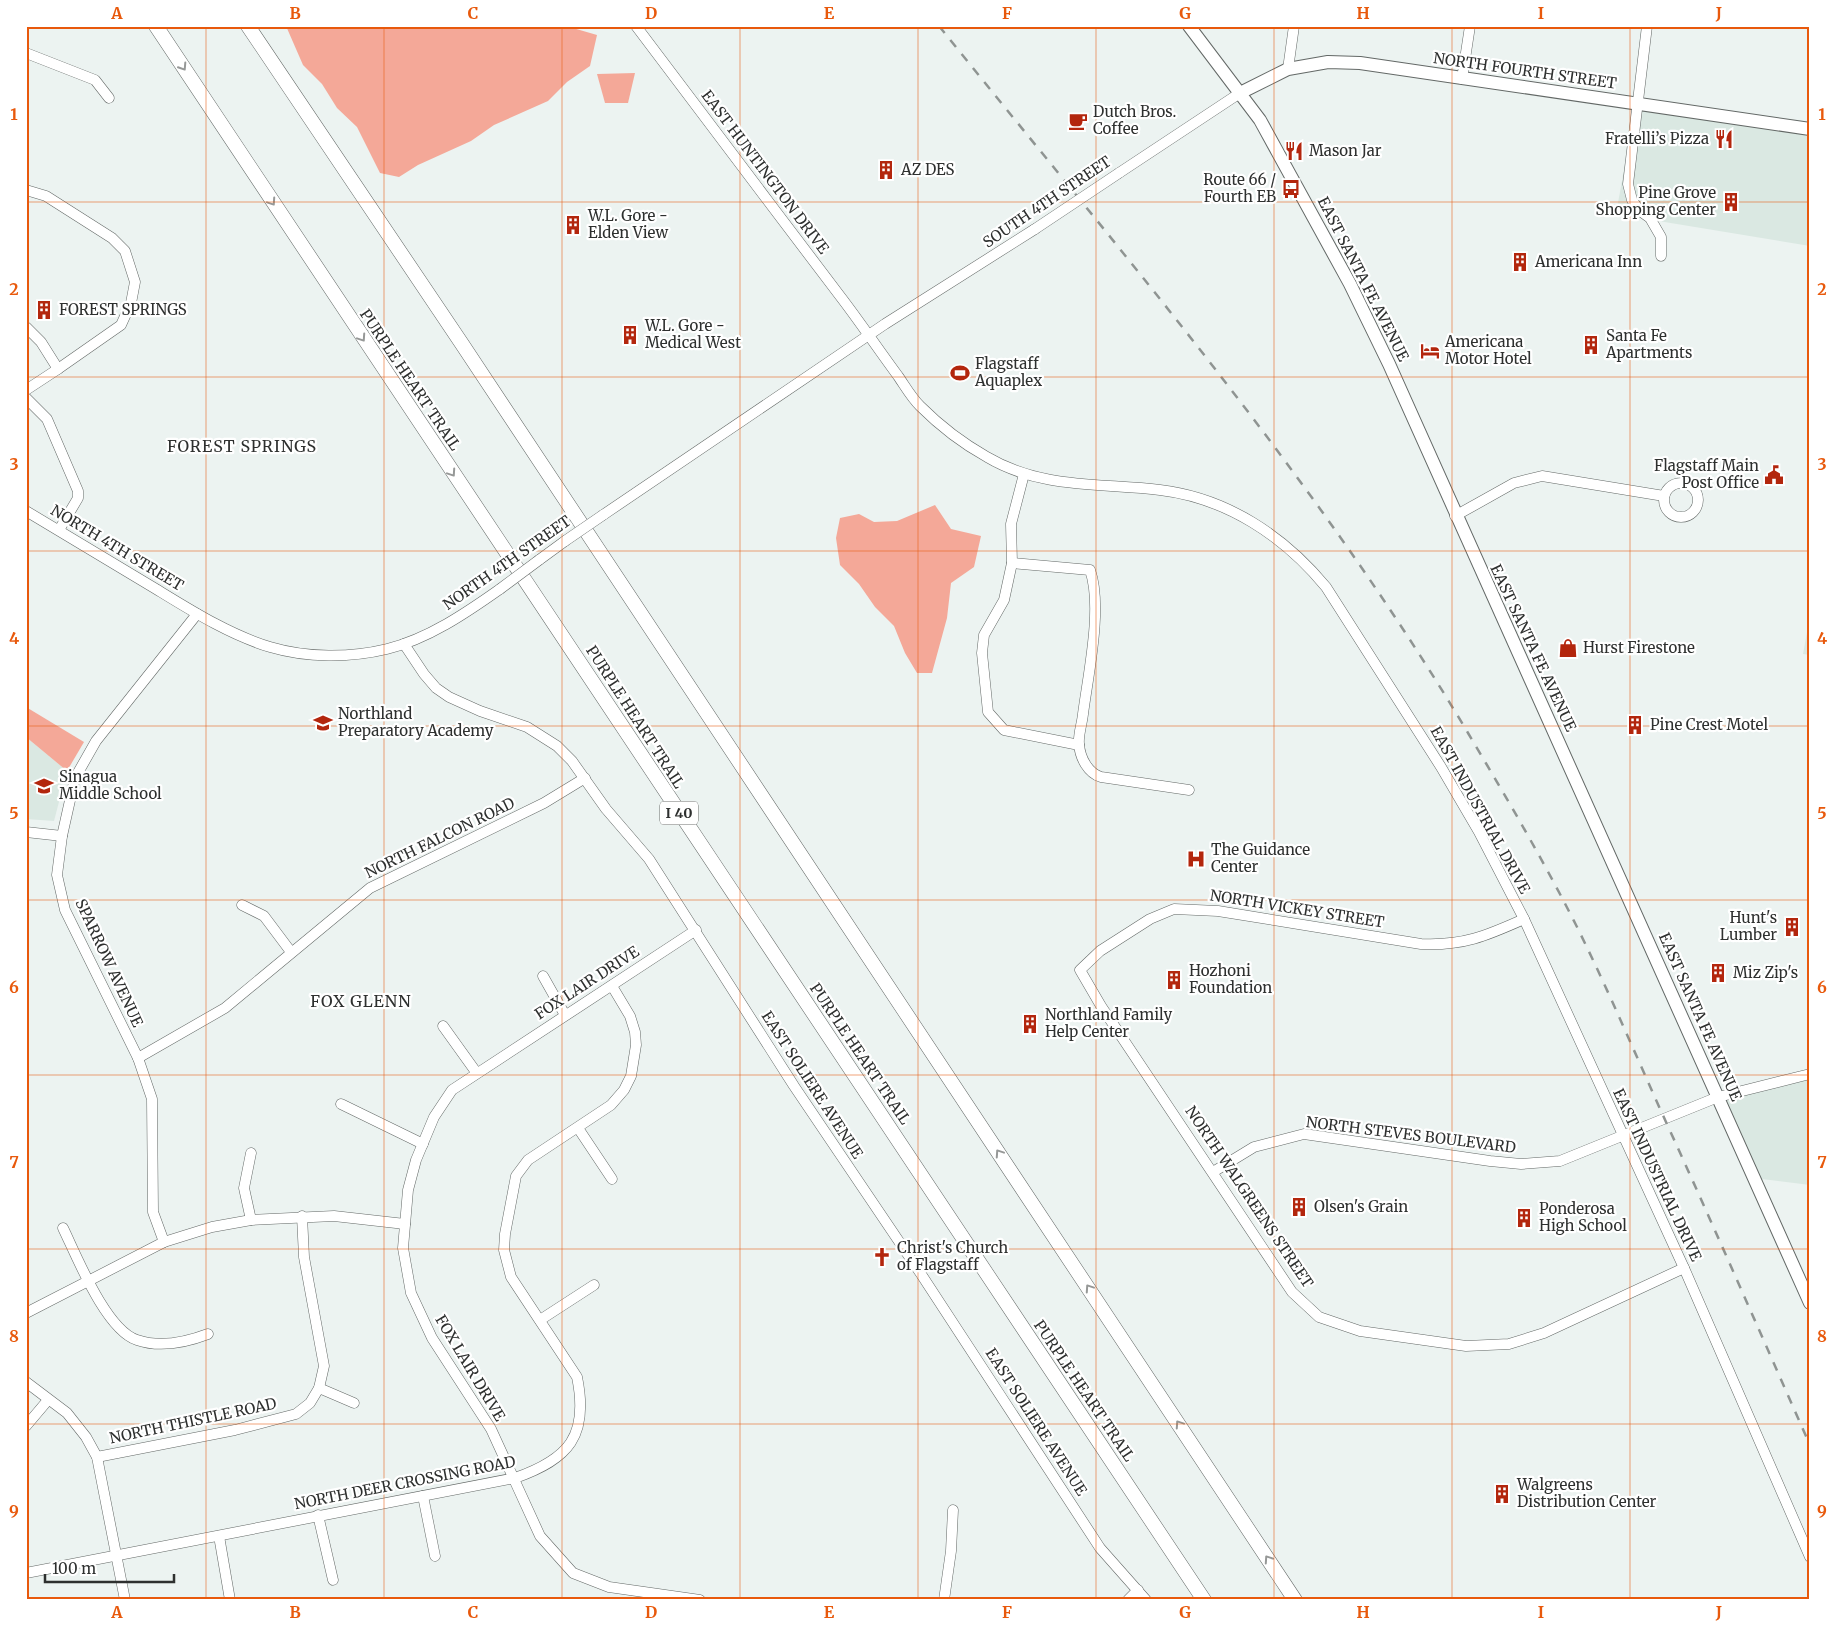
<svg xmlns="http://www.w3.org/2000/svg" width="1836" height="1626" viewBox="0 0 1836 1626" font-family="Merriweather,serif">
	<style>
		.built { fill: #dae8e2 }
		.forest { fill: #f4a898 }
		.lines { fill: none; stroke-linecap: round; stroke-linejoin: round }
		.minor-casing { stroke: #636866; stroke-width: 11 }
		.major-casing { stroke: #636866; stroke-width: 14 }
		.highway-casing { stroke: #636866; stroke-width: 15 }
		.minor { stroke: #fff; stroke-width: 10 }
		.major { stroke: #fff; stroke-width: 12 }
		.highway { stroke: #fff; stroke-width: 14 }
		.rail { stroke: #8f9492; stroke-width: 2.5; stroke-dasharray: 9 9; stroke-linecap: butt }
		.minor-bridge-casing { stroke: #636866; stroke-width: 11; stroke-linecap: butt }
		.minor-bridge { stroke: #fff; stroke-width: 10 }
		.oneway { stroke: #969897 }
		.grid { fill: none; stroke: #e8590c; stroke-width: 1; stroke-opacity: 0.55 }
		.labels { text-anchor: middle; stroke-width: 4.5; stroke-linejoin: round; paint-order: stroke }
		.shield { fill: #fff; stroke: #6d6e6d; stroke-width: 1 }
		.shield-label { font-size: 14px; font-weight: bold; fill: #2e302f }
		.street-label { font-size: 15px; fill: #2e302f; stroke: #fff }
		.poi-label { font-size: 15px; fill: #2e302f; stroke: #fff; text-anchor: start }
		.neighbourhood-label { font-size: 16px; letter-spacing: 1px; fill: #2e302f; stroke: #fff }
		.neatline { fill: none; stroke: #e8590c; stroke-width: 2 }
		.grid-label { font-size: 16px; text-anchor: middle; font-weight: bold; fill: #e8590c }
	</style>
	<rect width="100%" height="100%" fill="#ecf3f1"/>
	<g class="built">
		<path d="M1636,103L1810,130V246L1616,214Z"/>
		<path d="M1810,616V655L1803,654Z"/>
		<path d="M26,737L67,771L54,821L26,819Z"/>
		<path d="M1810,1074V1185L1754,1178L1718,1097Z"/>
	</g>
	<g class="forest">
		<path d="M286,26H566L597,35L590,66L567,82L548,101L494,125L471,141L418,165L399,177L380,173L357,127L337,108L322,84L303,65Z"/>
		<path d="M635,73L628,103H605L597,74Z"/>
		<path d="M935,505L951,529L981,536L974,567L951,583L947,618L932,673H917L905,653L894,626L875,607L859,584L840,565L836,538L840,518L859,514L874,522L897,521Z"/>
		<path d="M26,707L84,742L67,771L26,737Z"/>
	</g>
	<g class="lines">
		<g class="minor-casing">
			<g id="minor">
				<path d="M636,26C704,117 772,206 840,296C860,322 878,349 898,376C905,386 911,397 920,406C940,426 962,443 987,457C1041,489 1100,483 1160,490C1227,498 1284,536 1326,587L1441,767L1479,832L1524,919L1684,1268L1810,1557"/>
				<path d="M1647,26L1628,184L1632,200L1639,210L1650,218L1661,237V256"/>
				<path d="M26,53L95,80L109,98"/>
				<path d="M1288,69L1294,26"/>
				<path d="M1462,79L1470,26"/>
				<path d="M1119,173L1240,93"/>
				<path d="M26,190L46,196L112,238L125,251L135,282L131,303L121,325L58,369"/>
				<path d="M26,327L41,342L58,369L26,390"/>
				<path d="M26,398L47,419L78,491V498L59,530"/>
				<path d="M1024,474L1011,524L1012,563L1004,600L984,635L982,653L988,712L1004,730L1079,745"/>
				<circle cx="1681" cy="500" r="17"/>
				<path d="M26,511C70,537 113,563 156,589C192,611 230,635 270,647C307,658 350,658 387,649C428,639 466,613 500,589"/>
				<path d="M603,515L885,324L1035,229"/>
				<path d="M1455,516L1514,483L1542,476L1664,496"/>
				<path d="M539,560L565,541"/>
				<path d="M1012,563L1090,570C1103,607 1088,675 1083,714C1082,724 1078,735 1079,744C1080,758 1088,773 1101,777L1189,790"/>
				<path d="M404,644L424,674L436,688L449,697L480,711L527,727L557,746L572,761L606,809L649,859L794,1086L921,1274L1100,1548L1146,1600"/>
				<path d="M26,832L62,836"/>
				<path d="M242,905L264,916L291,952"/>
				<path d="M1524,919C1486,936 1463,946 1421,944L1218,911L1174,909L1150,919L1100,951L1080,970L1101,1006L1292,1292L1319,1317L1360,1331L1466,1346L1509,1344L1544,1333L1684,1268"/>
				<path d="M696,930L452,1090L434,1117L416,1160L408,1190L403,1248L411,1293L432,1338L491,1429L540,1536L573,1573L609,1587L700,1600"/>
				<path d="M543,976L565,1015"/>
				<path d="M443,1026L476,1072"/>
				<path d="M138,1058L225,1008L370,888L544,803L585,778"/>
				<path d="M341,1104L423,1144"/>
				<path d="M578,1128L612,1179"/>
				<path d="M1213,1172L1254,1147L1304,1134L1490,1161L1521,1164L1560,1161L1718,1097L1810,1074"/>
				<path d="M251,1220L244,1188L251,1153"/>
				<path d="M63,1228C77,1257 106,1330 137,1340C160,1348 187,1342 208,1334"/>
				<path d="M164,1242L153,1212L152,1099L138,1058L65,910L57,875L62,836L75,778L96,741L197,614"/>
				<path d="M26,1313L164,1242L212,1227L251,1220L334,1216L405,1224"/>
				<path d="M540,1320L594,1285"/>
				<path d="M26,1382L67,1413L86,1437L97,1457L125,1600"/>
				<path d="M319,1388L354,1403"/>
				<path d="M26,1426L48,1400"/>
				<path d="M97,1457L235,1430L296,1414L310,1403L319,1388L324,1366L304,1257L302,1216"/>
				<path d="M423,1496L435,1556"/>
				<path d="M318,1515L333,1580"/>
				<path d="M219,1536L230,1600"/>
				<path d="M26,1573L515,1478C569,1459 589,1436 577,1377L511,1277L504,1250L505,1234L516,1176L528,1160L611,1105L624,1090L631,1076L636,1045L635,1032L630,1016L612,986"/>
				<path d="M944,1600L951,1551L953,1510"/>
				<path d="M1128,1600L1138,1590"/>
			</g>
		</g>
		<g class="major-casing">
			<g id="major">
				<path d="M1189,26L1260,120L1350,284L1389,364L1810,1303"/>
				<path d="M1240,93L1288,69L1328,62L1360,63L1810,129"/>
			</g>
		</g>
		<g class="highway-casing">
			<g id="highway">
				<path d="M156,26L1204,1600"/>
				<path d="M248,26L462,344L1295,1600"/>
			</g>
		</g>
		<use href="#minor" class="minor"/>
		<use href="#major" class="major"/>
		<use href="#highway" class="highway"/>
		<path class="rail" d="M939,26C1124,256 1317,479 1468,733C1505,795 1542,858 1575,923C1608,989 1636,1056 1666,1122C1715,1229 1762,1337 1810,1445"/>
		<g class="minor-bridge-casing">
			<g id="minor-bridge">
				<path d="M1035,229L1119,173"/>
				<path d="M565,541L603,515"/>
				<path d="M500,589L539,560"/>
			</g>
		</g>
		<use href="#minor-bridge" class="minor-bridge"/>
	</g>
	<defs><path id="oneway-chevron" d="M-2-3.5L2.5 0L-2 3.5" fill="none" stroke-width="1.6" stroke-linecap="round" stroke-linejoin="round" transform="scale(1.25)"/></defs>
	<g class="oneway">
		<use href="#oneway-chevron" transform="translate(183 67) rotate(57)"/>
		<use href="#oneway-chevron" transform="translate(272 202) rotate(56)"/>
		<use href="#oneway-chevron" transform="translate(362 338) rotate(56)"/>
		<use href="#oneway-chevron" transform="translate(452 473) rotate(56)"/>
		<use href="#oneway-chevron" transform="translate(999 1153) rotate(-124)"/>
		<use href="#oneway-chevron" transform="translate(1089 1288) rotate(-124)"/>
		<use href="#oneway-chevron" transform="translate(1179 1424) rotate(-124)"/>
		<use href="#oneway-chevron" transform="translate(1268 1559) rotate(-124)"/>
	</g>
	<path class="grid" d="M206,26V1600M384,26V1600M562,26V1600M740,26V1600M918,26V1600M1096,26V1600M1274,26V1600M1452,26V1600M1630,26V1600M26,202H1810M26,377H1810M26,551H1810M26,726H1810M26,900H1810M26,1075H1810M26,1249H1810M26,1424H1810"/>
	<defs>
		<g id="cafe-bare" transform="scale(1.5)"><path d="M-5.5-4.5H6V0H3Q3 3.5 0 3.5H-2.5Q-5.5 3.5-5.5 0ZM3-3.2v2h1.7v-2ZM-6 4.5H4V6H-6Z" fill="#b3260d" stroke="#fff" stroke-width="2.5" paint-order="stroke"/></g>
		<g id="restaurant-bare" transform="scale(1.5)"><path d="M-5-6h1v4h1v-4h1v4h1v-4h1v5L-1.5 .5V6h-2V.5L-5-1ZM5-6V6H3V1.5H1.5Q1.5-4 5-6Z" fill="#b3260d" stroke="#fff" stroke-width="2.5" paint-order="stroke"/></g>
		<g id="building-bare" transform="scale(1.5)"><path d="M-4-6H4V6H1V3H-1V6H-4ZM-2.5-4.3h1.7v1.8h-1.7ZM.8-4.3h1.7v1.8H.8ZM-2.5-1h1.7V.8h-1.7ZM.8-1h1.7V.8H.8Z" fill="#b3260d" stroke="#fff" stroke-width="2.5" paint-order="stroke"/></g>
		<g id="bus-bare" transform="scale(1.5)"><path d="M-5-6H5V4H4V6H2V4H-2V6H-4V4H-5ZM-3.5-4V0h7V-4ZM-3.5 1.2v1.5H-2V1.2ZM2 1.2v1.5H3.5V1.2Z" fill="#b3260d" stroke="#fff" stroke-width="2.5" paint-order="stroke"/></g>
		<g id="hotel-bare" transform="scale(1.5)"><path d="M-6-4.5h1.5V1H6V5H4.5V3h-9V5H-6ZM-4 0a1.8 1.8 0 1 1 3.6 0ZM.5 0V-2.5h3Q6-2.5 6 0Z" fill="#b3260d" stroke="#fff" stroke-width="2.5" paint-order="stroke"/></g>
		<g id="stadium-bare" transform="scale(1.5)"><path d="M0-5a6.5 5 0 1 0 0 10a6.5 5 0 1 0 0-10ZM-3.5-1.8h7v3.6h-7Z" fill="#b3260d" stroke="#fff" stroke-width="2.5" paint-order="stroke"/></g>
		<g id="civic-bare" transform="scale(1.5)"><path d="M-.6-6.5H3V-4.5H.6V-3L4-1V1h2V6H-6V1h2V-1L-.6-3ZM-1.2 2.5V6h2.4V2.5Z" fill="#b3260d" stroke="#fff" stroke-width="2.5" paint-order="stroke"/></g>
		<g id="shop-bare" transform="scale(1.5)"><path d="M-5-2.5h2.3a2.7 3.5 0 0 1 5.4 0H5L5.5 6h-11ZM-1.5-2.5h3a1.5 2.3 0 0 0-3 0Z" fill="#b3260d" stroke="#fff" stroke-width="2.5" paint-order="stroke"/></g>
		<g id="school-bare" transform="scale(1.5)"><path d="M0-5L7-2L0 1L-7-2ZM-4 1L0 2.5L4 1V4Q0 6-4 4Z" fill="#b3260d" stroke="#fff" stroke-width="2.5" paint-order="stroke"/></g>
		<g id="hospital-bare" transform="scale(1.5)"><path d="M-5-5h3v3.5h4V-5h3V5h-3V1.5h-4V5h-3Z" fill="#b3260d" stroke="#fff" stroke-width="2.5" paint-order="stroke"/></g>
		<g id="church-bare" transform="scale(1.5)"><path d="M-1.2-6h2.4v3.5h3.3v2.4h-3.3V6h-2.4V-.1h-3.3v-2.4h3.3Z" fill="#b3260d" stroke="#fff" stroke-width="2.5" paint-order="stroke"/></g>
	</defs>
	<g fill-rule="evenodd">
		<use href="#cafe-bare" x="1078" y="121"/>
		<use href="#restaurant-bare" x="1724" y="139"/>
		<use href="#restaurant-bare" x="1294" y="151"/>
		<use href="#building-bare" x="886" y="170"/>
		<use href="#bus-bare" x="1291" y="189"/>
		<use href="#building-bare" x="1731" y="202"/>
		<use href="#building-bare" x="573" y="225"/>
		<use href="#building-bare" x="1520" y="262"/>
		<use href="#building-bare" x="44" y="310"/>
		<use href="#building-bare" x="630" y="335"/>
		<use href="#building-bare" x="1591" y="345"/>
		<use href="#hotel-bare" x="1430" y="351"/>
		<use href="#stadium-bare" x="960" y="373"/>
		<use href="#civic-bare" x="1774" y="475"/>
		<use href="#shop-bare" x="1568" y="648"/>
		<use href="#school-bare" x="323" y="723"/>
		<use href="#building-bare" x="1635" y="725"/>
		<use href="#school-bare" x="44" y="786"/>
		<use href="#hospital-bare" x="1196" y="859"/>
		<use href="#building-bare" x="1792" y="927"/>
		<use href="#building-bare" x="1718" y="973"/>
		<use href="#building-bare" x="1174" y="980"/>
		<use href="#building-bare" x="1030" y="1024"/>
		<use href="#building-bare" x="1299" y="1207"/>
		<use href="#building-bare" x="1524" y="1218"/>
		<use href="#church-bare" x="882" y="1257"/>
		<use href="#building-bare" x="1502" y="1494"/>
	</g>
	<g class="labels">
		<rect class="shield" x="660" y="801.5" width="38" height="23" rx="4"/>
		<g class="shield-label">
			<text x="679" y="818">I 40</text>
		</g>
		<g class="street-label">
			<text transform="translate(1525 71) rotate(8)" y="5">NORTH FOURTH STREET</text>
			<text transform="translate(765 172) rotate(53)" y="5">EAST HUNTINGTON DRIVE</text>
			<text transform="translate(1047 202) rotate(-34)" y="5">SOUTH 4TH STREET</text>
			<text transform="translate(1363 279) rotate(63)" y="5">EAST SANTA FE AVENUE</text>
			<text transform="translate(410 380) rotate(56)" y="5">PURPLE HEART TRAIL</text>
			<text transform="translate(117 548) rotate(31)" y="5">NORTH 4TH STREET</text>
			<text transform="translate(507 563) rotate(-35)" y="5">NORTH 4TH STREET</text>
			<text transform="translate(1533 648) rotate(65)" y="5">EAST SANTA FE AVENUE</text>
			<text transform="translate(635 717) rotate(57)" y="5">PURPLE HEART TRAIL</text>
			<text transform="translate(1480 810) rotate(61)" y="5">EAST INDUSTRIAL DRIVE</text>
			<text transform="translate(440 838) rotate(-26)" y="5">NORTH FALCON ROAD</text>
			<text transform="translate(1297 909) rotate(9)" y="5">NORTH VICKEY STREET</text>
			<text transform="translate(109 963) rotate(65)" y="5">SPARROW AVENUE</text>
			<text transform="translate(587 983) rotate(-33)" y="5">FOX LAIR DRIVE</text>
			<text transform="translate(1700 1017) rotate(66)" y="5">EAST SANTA FE AVENUE</text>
			<text transform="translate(860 1054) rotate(56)" y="5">PURPLE HEART TRAIL</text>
			<text transform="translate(812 1085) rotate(57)" y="5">EAST SOLIERE AVENUE</text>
			<text transform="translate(1411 1135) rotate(7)" y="5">NORTH STEVES BOULEVARD</text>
			<text transform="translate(1657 1175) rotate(65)" y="5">EAST INDUSTRIAL DRIVE</text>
			<text transform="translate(1249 1197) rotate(56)" y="5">NORTH WALGREENS STREET</text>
			<text transform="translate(470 1368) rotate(59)" y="5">FOX LAIR DRIVE</text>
			<text transform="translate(1084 1391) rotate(56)" y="5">PURPLE HEART TRAIL</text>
			<text transform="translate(193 1421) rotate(-12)" y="5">NORTH THISTLE ROAD</text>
			<text transform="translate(1036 1422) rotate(57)" y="5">EAST SOLIERE AVENUE</text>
			<text transform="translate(405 1483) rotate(-11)" y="5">NORTH DEER CROSSING ROAD</text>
		</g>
		<g class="poi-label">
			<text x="1093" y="117">Dutch Bros.<tspan x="1093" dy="17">Coffee</tspan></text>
			<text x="1709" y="144" text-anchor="end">Fratelli’s Pizza</text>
			<text x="1309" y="156">Mason Jar</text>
			<text x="901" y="175">AZ DES</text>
			<text x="1276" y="185" text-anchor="end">Route 66 /<tspan x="1276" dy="17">Fourth EB</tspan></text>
			<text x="1716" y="198" text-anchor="end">Pine Grove<tspan x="1716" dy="17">Shopping Center</tspan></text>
			<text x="588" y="221">W.L. Gore -<tspan x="588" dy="17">Elden View</tspan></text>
			<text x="1535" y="267">Americana Inn</text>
			<text x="59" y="315">FOREST SPRINGS</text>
			<text x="645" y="331">W.L. Gore -<tspan x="645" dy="17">Medical West</tspan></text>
			<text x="1606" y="341">Santa Fe<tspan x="1606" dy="17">Apartments</tspan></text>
			<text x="1445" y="347">Americana<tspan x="1445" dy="17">Motor Hotel</tspan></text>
			<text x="975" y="369">Flagstaff<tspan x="975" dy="17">Aquaplex</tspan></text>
			<text x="1759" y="471" text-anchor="end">Flagstaff Main<tspan x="1759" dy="17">Post Office</tspan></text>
			<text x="1583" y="653">Hurst Firestone</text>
			<text x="338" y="719">Northland<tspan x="338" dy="17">Preparatory Academy</tspan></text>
			<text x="1650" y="730">Pine Crest Motel</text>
			<text x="59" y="782">Sinagua<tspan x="59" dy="17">Middle School</tspan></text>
			<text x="1211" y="855">The Guidance<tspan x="1211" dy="17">Center</tspan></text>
			<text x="1777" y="923" text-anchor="end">Hunt's<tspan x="1777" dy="17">Lumber</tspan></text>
			<text x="1189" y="976">Hozhoni<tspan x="1189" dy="17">Foundation</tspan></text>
			<text x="1733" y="978">Miz Zip's</text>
			<text x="1045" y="1020">Northland Family<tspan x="1045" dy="17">Help Center</tspan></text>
			<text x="1314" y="1212">Olsen's Grain</text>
			<text x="1539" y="1214">Ponderosa<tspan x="1539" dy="17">High School</tspan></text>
			<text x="897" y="1253">Christ's Church<tspan x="897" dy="17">of Flagstaff</tspan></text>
			<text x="1517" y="1490">Walgreens<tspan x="1517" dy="17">Distribution Center</tspan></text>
		</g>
		<g class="neighbourhood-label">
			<text x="242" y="452">FOREST SPRINGS</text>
			<text x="361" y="1007">FOX GLENN</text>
		</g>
	</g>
	<rect width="1836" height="1626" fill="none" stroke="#ffffff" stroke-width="55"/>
	<path d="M45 1574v8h129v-8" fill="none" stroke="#2e302f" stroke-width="2.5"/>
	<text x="52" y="1574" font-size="15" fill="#2e302f" stroke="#ffffff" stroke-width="4" paint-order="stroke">100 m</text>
	<rect x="28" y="28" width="1780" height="1570" class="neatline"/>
	<g class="grid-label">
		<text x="117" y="19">A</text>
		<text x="295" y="19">B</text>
		<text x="473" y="19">C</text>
		<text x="651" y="19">D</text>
		<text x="829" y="19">E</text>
		<text x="1007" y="19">F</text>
		<text x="1185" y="19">G</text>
		<text x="1363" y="19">H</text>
		<text x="1541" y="19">I</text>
		<text x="1719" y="19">J</text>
		<text x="14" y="120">1</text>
		<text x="1822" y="120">1</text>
		<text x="14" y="295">2</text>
		<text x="1822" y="295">2</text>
		<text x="14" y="470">3</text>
		<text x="1822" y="470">3</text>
		<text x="14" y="644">4</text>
		<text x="1822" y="644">4</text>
		<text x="14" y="819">5</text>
		<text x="1822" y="819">5</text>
		<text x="14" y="993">6</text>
		<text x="1822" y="993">6</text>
		<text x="14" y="1168">7</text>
		<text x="1822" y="1168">7</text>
		<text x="14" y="1342">8</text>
		<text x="1822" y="1342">8</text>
		<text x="14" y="1517">9</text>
		<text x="1822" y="1517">9</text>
		<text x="117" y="1618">A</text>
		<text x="295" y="1618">B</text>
		<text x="473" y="1618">C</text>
		<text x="651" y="1618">D</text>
		<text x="829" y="1618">E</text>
		<text x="1007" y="1618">F</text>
		<text x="1185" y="1618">G</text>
		<text x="1363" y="1618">H</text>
		<text x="1541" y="1618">I</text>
		<text x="1719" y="1618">J</text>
	</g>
</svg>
